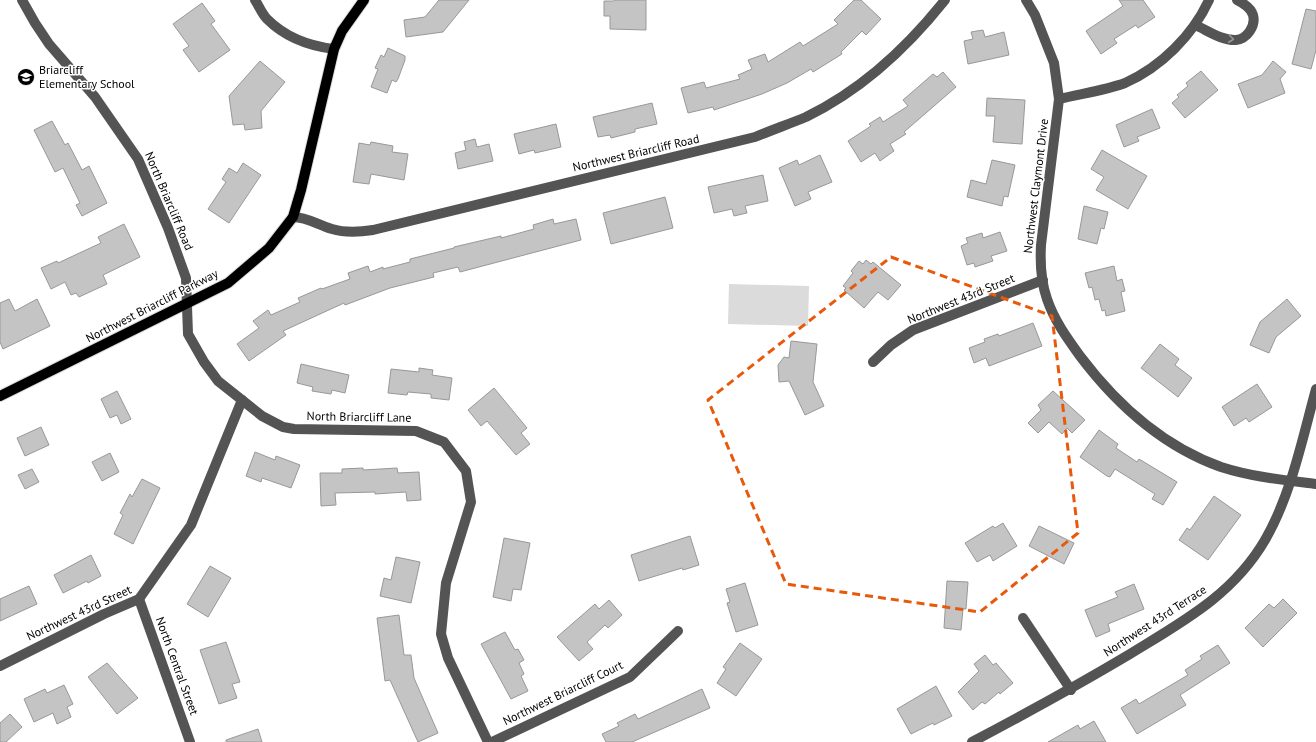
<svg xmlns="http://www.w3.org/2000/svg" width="1316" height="742" viewBox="0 0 1316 742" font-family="'PT Sans',sans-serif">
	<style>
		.pitch { fill: #dbdbdb }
		.building { fill: #c4c4c4; stroke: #989898 }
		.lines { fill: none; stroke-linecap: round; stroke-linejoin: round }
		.major-casing { stroke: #dbdbdb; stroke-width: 12 }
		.minor { stroke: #545454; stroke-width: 10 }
		.major { stroke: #000; stroke-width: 10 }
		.oneway { stroke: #989898 }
		.marked { fill: none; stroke: #e8590c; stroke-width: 3; stroke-dasharray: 8 5; stroke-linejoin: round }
		.labels { text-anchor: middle; stroke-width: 3; stroke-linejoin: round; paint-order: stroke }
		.poi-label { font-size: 12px; fill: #000; stroke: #fff; text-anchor: start }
		.street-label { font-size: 12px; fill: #000; stroke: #fff }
	</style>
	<rect width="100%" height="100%" fill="#fff"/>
	<path class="pitch" d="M729,284L809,286L808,326L728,324Z"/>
	<g class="building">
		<path d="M439,0H469L443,32L406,37L404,20L425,17Z"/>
		<path d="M615,0H646V30L610,29V16H604V1H614Z"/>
		<path d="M854,0H861L881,19L866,35L862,31L841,52L842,54L813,72L811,69L787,83L762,94L714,110L713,107L688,113L681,88L704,82L706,88L740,79L738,75L752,69L748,60L765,54L768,62L800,42L803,46L838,24L834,20Z"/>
		<path d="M1119,0H1143L1155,17L1138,28L1136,25L1114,39L1117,43L1101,54L1086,31L1123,6Z"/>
		<path d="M202,3L215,21L211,24L230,50L199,72L183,50L189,46L173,24Z"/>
		<path d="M1306,9L1316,11V50L1311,69L1292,64Z"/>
		<path d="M983,30L985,37L1004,32L1009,55L968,64L964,41L973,39L971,32Z"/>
		<path d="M388,48L405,56V60L398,79L396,82L392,80L387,93L371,87L378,69L375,68L381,55L384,57Z"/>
		<path d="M260,61L285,82L261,111L262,128L245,130L244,124L233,125L229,96Z"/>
		<path d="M1273,61L1286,72L1280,79L1285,93L1248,108L1238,84L1262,75Z"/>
		<path d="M1201,71L1218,90L1185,118L1172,103L1179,97L1177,95L1188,86L1186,83Z"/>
		<path d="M943,72L956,87L904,132L906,134L890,144L894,151L880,161L875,153L861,162L848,141L871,126L869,124L880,117L883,122L908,106L903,100L933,74L937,77Z"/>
		<path d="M987,98L1025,100L1022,144L993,142L995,116H986Z"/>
		<path d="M652,103L657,124L635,129V132L611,138L610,135L598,137L593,117Z"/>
		<path d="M1152,109L1160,128L1137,137L1139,141L1124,147L1116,125Z"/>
		<path d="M52,121L65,145L68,143L82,170L89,166L107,203L82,216L76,205L80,203L63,168L55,172L34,130Z"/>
		<path d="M556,124L561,147L535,153L534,150L519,154L514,134Z"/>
		<path d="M475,139L477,147L489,144L493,161L458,169L455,153L466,150L464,142Z"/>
		<path d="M371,142L393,146L392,152L408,154L404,180L371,174L369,184L353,182L359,143L370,145Z"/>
		<path d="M1102,150L1147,176L1128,209L1096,190L1104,177L1091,169Z"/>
		<path d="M820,155L832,182L808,192L811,199L795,206L779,168L797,160L799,165Z"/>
		<path d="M992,160L1015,165L1008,197L1004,196L1002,206L967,197L971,180L986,184Z"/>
		<path d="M243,163L261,175L229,223L208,209L226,182L222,179L229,168L237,173Z"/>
		<path d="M763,175L768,201L745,206L747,213L734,216L732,209L714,213L708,187Z"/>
		<path d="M665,197L673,228L611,244L603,213Z"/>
		<path d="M1084,206L1108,212L1104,229L1101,228L1097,244L1078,239Z"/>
		<path d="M553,219L554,224L576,219L581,240L460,272L458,267L433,273L434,277L390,288L345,305L344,303L283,331L286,335L249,361L237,344L259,328L253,321L268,310L271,315L300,302L298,298L321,288L322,289L350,279L348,273L368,266L370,272L383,267V269L410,262V259L454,248V247L501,236V238L534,229L533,225Z"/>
		<path d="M124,224L140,257L103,275L107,284L79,297L76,293L71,295L65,282L51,289L41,268L57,261L58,263L101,243L98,237Z"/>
		<path d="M1000,232L1007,251L991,256L993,261L975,267L974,263L967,265L961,246L968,243L966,238L982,233L983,238Z"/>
		<path d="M866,260L871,264L873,262L901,285L888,300L878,292L864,308L844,290L846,288L843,286L853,273L851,271L859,261L863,264Z"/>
		<path d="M1114,266L1117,281L1122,279L1125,291L1121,292L1125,311L1106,316L1105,310L1102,311L1099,299L1095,300L1092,287L1089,288L1085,273Z"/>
		<path d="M9,299L15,311L37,299L50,326L3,349L0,342V303Z"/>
		<path d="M1287,299L1301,316L1276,337L1269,353L1250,345L1260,322Z"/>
		<path d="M1033,323L1042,346L989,366L986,358L974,363L969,348L985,342L984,339L998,334L999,336Z"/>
		<path d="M791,341L817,344L813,382L824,406L805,415L789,381L779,382L778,365L784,357L789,358Z"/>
		<path d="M1160,344L1179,359L1175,365L1192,378L1178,397L1141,368Z"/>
		<path d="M301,364L349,375L345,393L332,390L331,394L312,391L313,387L297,383Z"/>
		<path d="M419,368L433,370L432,375L452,378L449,400L431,398V394L408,392L407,395L388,393L391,369L419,372Z"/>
		<path d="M1257,384L1272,407L1249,422L1246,418L1234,426L1222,407Z"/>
		<path d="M494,388L527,428L521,433L530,444L516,455L487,421L481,426L468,410Z"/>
		<path d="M117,391L131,419L121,424L117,415L110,418L101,399Z"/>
		<path d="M1053,391L1085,420L1072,433L1067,428L1062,434L1049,422L1038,433L1028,423L1041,410L1038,405Z"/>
		<path d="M41,427L49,445L25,456L17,438Z"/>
		<path d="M1099,430L1118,444L1116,448L1137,462L1139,459L1177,482L1163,505L1152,499L1155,494L1115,469L1110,477L1107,476L1080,457Z"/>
		<path d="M255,452L275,460L276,456L300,465L291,488L262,478L261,482L246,476Z"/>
		<path d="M110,453L119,472L102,481L92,462Z"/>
		<path d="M363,468V470L397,468L398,473L419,472L421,500L407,501L406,492L375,494V492L335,493L336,505L321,506L320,473H342V469Z"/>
		<path d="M32,469L39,482L25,489L18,475Z"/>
		<path d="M142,479L160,488L133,544L114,534L123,515L120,513L130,494L132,497Z"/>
		<path d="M1214,496L1241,515L1208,560L1179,540L1187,528L1190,530Z"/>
		<path d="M1003,523L1017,546L993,561L990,555L977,562L965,543L993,526L995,528Z"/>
		<path d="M1039,526L1074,543L1064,564L1029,546Z"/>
		<path d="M690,536L699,565L683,570L682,568L639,581L631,555Z"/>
		<path d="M504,538L530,543L521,590L513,589L511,601L493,597Z"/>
		<path d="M91,555L101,576L88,583L87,581L63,593L54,575Z"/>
		<path d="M396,557L420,562L411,603L380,596L384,578L391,580Z"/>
		<path d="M210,566L231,578L208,617L187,604Z"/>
		<path d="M947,581L968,582L966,609H963L961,630L944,628Z"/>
		<path d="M745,583L758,625L736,632L727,603L730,602L726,589Z"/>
		<path d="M1134,584L1144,609L1108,624L1110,631L1096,637L1085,610L1118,597L1115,592Z"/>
		<path d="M29,586L37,604L0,621V599Z"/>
		<path d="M1283,599L1297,613L1263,647L1245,628L1269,604L1274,608Z"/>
		<path d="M609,600L622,615L608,628L605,625L587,642L593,649L579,661L557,637L595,604L599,609Z"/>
		<path d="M399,615L404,655H411L414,678L438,733L418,742L390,680L385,681L377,618Z"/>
		<path d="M505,632L515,650L518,649L524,660L519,663L524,674L521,676L528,691L511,699L481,644Z"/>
		<path d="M226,642L240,682L232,684L237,698L219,704L200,650Z"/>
		<path d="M740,643L762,659L736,696L717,683L726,669L723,667Z"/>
		<path d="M1218,645L1230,663L1180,695L1186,705L1137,734L1121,708L1136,699L1139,704L1188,675L1185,670L1202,659L1200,656Z"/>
		<path d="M985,655L993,665L996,663L1013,683L1000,694L999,692L985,704L982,702L973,710L958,692L979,671L974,664Z"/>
		<path d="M107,663L138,698L117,714L88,677Z"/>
		<path d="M64,685L73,704L67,707L71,717L57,724L53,713L34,722L24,699L45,689L47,693Z"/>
		<path d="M936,686L952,716L934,725L933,723L911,734L897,709Z"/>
		<path d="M702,689L710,708L632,742H606L602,734L619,726L617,723L635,714L638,719Z"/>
		<path d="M10,714L22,727L6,742H0V723Z"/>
		<path d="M1094,721L1106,742H1048L1078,725L1080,729Z"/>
		<path d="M258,729L262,742H226V740Z"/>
	</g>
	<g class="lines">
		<g class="major-casing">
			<path id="major" d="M0,396L228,283L269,248L293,217L301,190L334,49L342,31L364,0"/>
		</g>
		<g class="minor">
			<path d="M22,0L35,23L49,44L95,97L138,159L168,228L186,278L188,334L204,362L218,381L262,416L283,427L294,429L416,431L444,442L466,471L471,502L446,583L441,634L448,658L488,742"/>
			<path d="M255,0C259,6 262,14 267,19C285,37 309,46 334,49"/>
			<path d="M1026,0L1035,15L1054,63L1059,99L1041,245C1040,263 1041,282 1047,299C1054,320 1067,338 1080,356C1117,405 1162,446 1221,467C1252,477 1284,480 1316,484"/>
			<path d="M1195,25C1207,30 1222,41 1236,40C1247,39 1256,26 1253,15C1251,8 1243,3 1237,0"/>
			<path d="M1059,99C1079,94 1107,90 1125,83C1161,67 1193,35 1209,0"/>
			<path d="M293,217C307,217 318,225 332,229C345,233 360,232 373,230L755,137C772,130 789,124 806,117C862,90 906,49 945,0"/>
			<path d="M873,362L891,345L913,330L1043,280"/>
			<path d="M139,599L190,742"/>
			<path d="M1023,618L1071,690"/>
			<path d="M0,666L104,614L139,599L191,525L242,400"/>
			<path d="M492,742L630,677L678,631"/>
			<path d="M972,742C1025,714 1078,685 1130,654C1182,622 1233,595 1265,540C1291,495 1302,440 1316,389"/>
		</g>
		<use href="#major" class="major"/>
	</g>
	<defs><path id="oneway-chevron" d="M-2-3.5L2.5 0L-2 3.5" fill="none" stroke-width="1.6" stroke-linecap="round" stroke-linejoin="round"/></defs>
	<use class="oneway" href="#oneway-chevron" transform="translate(1231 39) rotate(7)"/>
	<path class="marked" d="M891,257L1052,316L1078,533L980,612L786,584L708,400Z"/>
	<defs>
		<g id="school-disc" transform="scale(0.9)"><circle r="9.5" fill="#000" stroke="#fff"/><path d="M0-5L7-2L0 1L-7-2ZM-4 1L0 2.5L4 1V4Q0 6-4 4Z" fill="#fff"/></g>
	</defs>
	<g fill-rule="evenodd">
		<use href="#school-disc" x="26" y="77"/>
	</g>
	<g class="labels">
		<g class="poi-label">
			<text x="39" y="74">Briarcliff<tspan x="39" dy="14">Elementary School</tspan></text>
		</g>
		<g class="street-label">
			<text transform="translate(636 153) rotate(-13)" y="4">Northwest Briarcliff Road</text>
			<text transform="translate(1036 186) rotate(-83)" y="4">Northwest Claymont Drive</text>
			<text transform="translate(169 201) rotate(67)" y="4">North Briarcliff Road</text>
			<text transform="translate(961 299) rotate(-22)" y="4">Northwest 43rd Street</text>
			<text transform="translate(152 306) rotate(-27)" y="4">Northwest Briarcliff Parkway</text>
			<text transform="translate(359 417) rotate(1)" y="4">North Briarcliff Lane</text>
			<text transform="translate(79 613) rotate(-25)" y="4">Northwest 43rd Street</text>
			<text transform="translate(1155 621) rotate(-33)" y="4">Northwest 43rd Terrace</text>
			<text transform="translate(177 666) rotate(70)" y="4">North Central Street</text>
			<text transform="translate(563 693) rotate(-26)" y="4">Northwest Briarcliff Court</text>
		</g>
	</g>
</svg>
